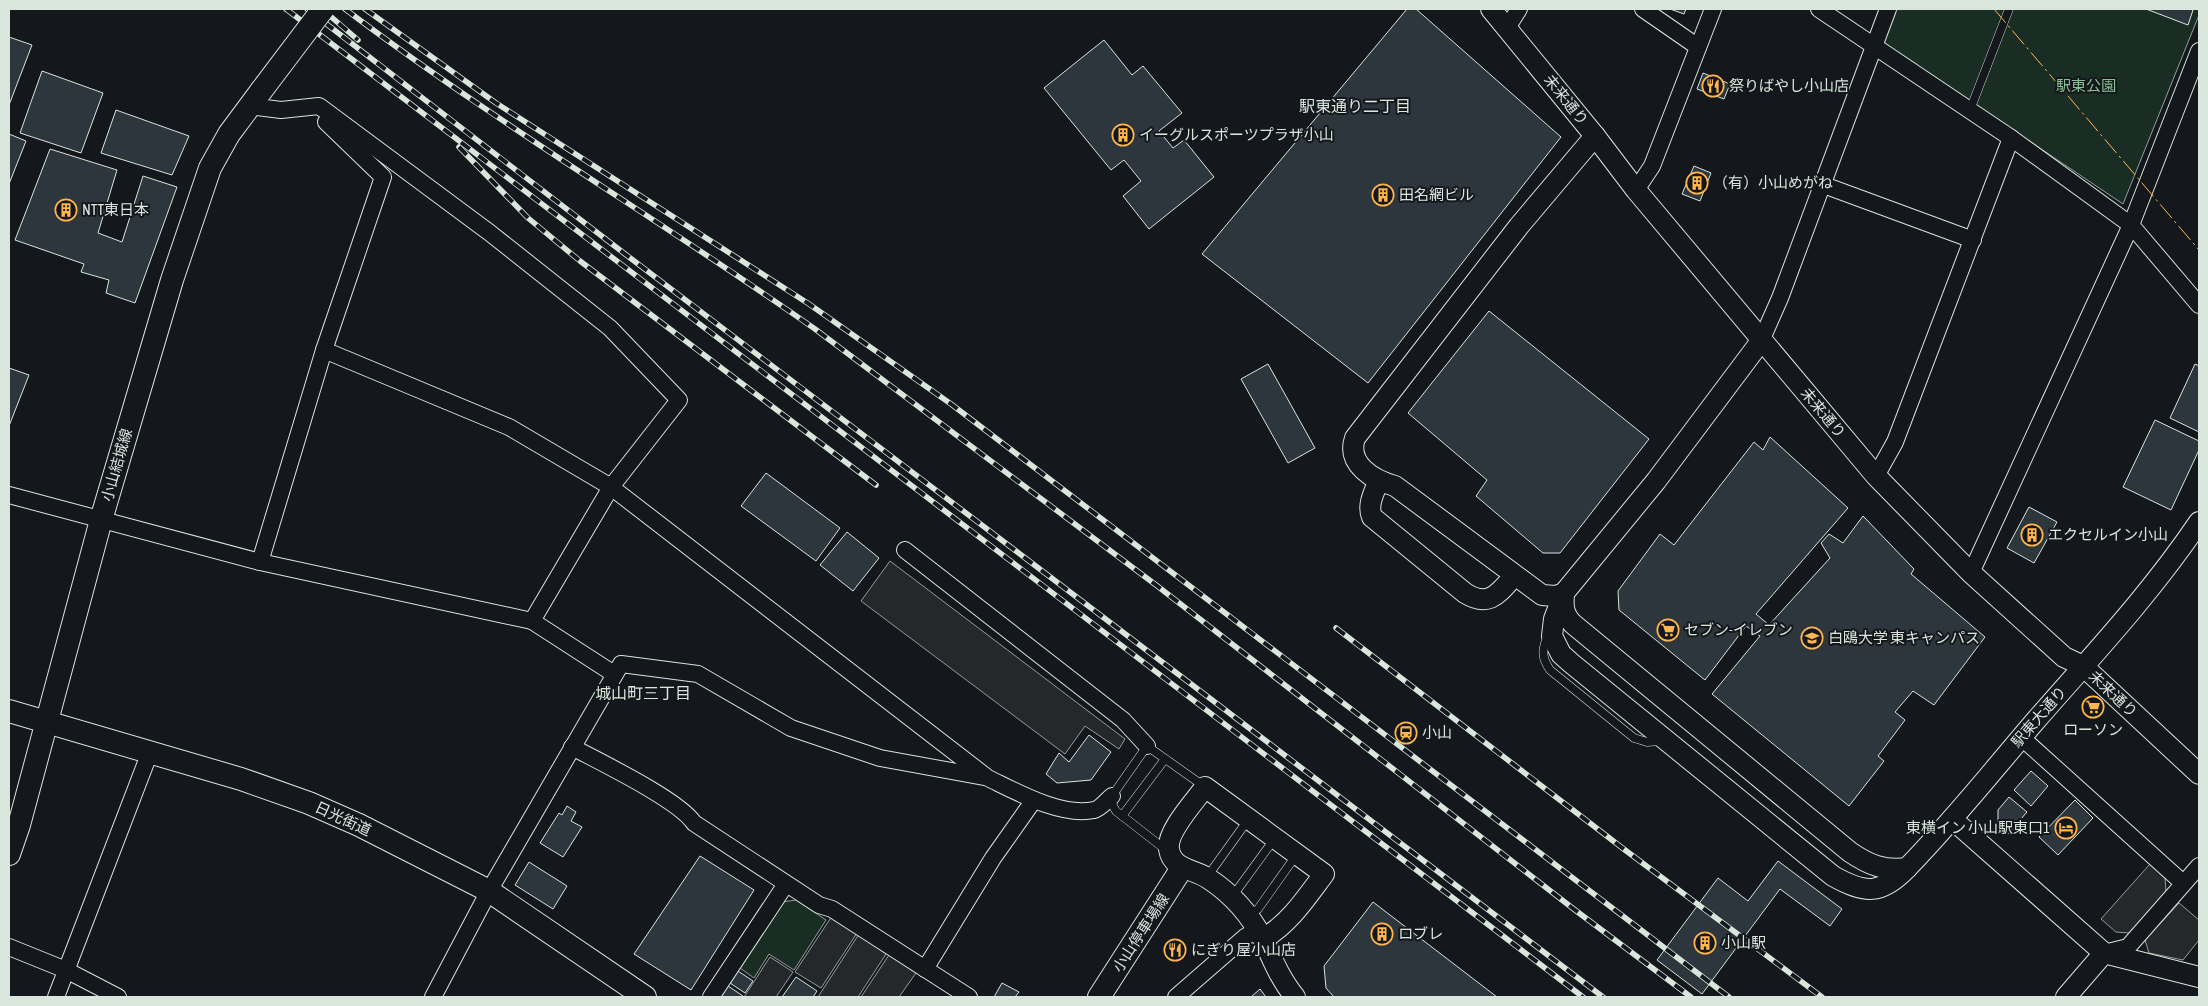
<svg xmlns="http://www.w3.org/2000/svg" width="2208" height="1006" viewBox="0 0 2208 1006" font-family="'Asap Condensed','Noto Sans JP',sans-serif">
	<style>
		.green { fill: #1a2d24; stroke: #939e99 }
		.parking { fill: #24282b; stroke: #939e99 }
		.building { fill: #2c363c; stroke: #d8e6dc }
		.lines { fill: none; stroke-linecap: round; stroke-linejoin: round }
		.service-casing { stroke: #d8e6dc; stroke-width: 9 }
		.minor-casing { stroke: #d8e6dc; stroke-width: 18 }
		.tertiary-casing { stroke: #d8e6dc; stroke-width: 22 }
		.secondary-casing { stroke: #d8e6dc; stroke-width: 24 }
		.service { stroke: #14181c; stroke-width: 8 }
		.minor { stroke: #14181c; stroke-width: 16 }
		.tertiary { stroke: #14181c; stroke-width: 20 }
		.secondary { stroke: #14181c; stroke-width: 22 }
		.rail-casing { stroke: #d8e6dc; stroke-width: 5.5 }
		.rail { stroke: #14181c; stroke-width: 4; stroke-dasharray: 11; stroke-linecap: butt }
		.secondary-bridge-casing { stroke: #d8e6dc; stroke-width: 24; stroke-linecap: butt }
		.secondary-bridge { stroke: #14181c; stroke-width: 22 }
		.power { stroke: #ffb74d; stroke-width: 1; stroke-dasharray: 18 4 2.5 4; stroke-linecap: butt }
		.labels { text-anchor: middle; stroke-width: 4; stroke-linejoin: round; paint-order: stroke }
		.poi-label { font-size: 15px; fill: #d8e6dc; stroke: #14181c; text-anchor: start }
		.park-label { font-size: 15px; fill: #8ac095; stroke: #14181c }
		.street-label { font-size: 15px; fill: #d8e6dc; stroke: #14181c }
		.neighbourhood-label { font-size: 16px; fill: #d8e6dc; stroke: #14181c }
	</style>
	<rect width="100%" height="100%" fill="#14181c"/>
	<g class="green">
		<path d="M1894,9H2199V15L2123,204L1882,42Z"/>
		<path d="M796,900L826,920L794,970L769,954L754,978L740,968L782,902Z"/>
	</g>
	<g class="parking">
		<path d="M890,561L1125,739L1119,749L1085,726L1065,754L861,601Z"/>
		<path d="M2150,864L2165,877L2166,892L2129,933L2116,932L2101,919Z"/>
		<path d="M2179,903L2199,920V940L2183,960L2149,953L2145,940Z"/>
		<path d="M832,916L857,933L821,988L795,972Z"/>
		<path d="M859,934L886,954L858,997H818Z"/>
		<path d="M889,955L916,973L899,997H861Z"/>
		<path d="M770,957L793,972L776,997H744Z"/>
	</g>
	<g class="building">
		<path d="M1407,9H1416L1561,137L1368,383L1202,254Z"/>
		<path d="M1670,9H1686L1684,14Z"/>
		<path d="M2146,9H2190L2193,10L2188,25Z"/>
		<path d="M9,37L32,45L9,105Z"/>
		<path d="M1104,40L1132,75L1143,66L1182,113L1159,131L1173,148L1184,140L1214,177L1149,229L1123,196L1141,181L1124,160L1111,170L1044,88Z"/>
		<path d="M42,71L103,93L81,153L20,133Z"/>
		<path d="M1703,73L1730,84L1724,99L1697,89Z"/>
		<path d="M116,110L189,136L172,175L101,153Z"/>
		<path d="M9,134L26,141L9,184Z"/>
		<path d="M50,149L117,170L98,233L122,242L143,176L177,187L135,303L106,293L109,280L81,272L84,264L15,240Z"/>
		<path d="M1694,166L1711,173L1700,201L1682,194Z"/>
		<path d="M1489,311L1649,439L1560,553H1543L1476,496L1487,480L1408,413Z"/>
		<path d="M1268,364L1315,448L1288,463L1241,379Z"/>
		<path d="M2195,364L2199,366V432L2170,418Z"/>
		<path d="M9,368L29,375L9,426Z"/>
		<path d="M2155,420L2199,441V450L2171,510L2123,487Z"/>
		<path d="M1770,437L1848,508L1756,614L1769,625L1830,558L1821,543L1829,534L1843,543L1863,516L1914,569L1911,574L1985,637L1934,705L1913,691L1895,712L1905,720L1878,756L1884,761L1849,806L1712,694L1760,636L1746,626L1705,680L1619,610L1618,591L1660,534L1674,545L1754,442L1763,450Z"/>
		<path d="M766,473L840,528L816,561L741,506Z"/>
		<path d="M2029,507L2057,522L2034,563L2007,548Z"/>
		<path d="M847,532L879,558L853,591L820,565Z"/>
		<path d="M1089,735L1111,752L1091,780L1057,783L1046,774L1059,753L1069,762Z"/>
		<path d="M2031,771L2048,786L2031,806L2014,790Z"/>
		<path d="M2009,797L2027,812L2008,834L1998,824V810Z"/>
		<path d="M2075,800L2093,818L2058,855L2039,837Z"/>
		<path d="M567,806L576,812L571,821L582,827L563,857L540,843L559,813L562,815Z"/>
		<path d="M700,856L754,890L691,990L634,954Z"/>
		<path d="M1778,861L1842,909L1830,926L1780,889L1702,994L1657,960L1718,878L1748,901Z"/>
		<path d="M529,862L567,886L553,909L515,885Z"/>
		<path d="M1373,902L1497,997H1334L1326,988L1324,966Z"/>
		<path d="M738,971L753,981L745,993L730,983Z"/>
		<path d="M796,977L817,991L813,997H782Z"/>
		<path d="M1002,983L1019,992L1015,997H994Z"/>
		<path d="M728,986L743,996L742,997H721Z"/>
		<path d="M1260,989L1266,997H1251Z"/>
	</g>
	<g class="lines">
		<g class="service-casing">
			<g id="service">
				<path d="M1970,110L2009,9"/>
				<path d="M1548,635C1542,649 1541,657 1550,670L1634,738L1647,742L1660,741"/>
				<path d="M1122,816L1165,759"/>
				<path d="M1166,850L1116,811L1113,806L1112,796L1147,746L1205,787"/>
				<path d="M1207,877L1248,820"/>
				<path d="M1232,897L1275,838"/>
				<path d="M1249,915L1258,909L1297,854"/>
			</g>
		</g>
		<g class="minor-casing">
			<g id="minor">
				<path d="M1643,9L1698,47"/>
				<path d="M1819,9L2011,138L2131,225L2199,305"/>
				<path d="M1507,28L1519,9"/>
				<path d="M249,106L281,110L319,106L490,233L610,328L679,400L611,487L532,621"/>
				<path d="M1821,184L1973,240"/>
				<path d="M1636,190L1652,166L1713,9"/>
				<path d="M1761,341L1780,298L1888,9"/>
				<path d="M324,350L509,427L611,487L988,778C1017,792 1061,817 1094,810C1100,809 1107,800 1112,796"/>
				<path d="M1876,476L1895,442L2011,138"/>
				<path d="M9,495L260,562L532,621L614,674"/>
				<path d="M905,550L1123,720L1147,746"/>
				<path d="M260,562L324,350L383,177L326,122"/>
				<path d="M1971,573L2131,225L2199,51"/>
				<path d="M2021,737L2183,883"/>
				<path d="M572,747C600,762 679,800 694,823L819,905L832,909L969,997"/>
				<path d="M9,947L66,970L118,997"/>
				<path d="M2104,953L2128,947L2199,866"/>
				<path d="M925,969L993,858L1034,800"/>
				<path d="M56,997L150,752"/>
				<path d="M433,997L489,891L621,664L698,674L791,728L880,758L984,777"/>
				<path d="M711,997L786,884"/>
				<path d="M1176,997L1245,937L1257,930"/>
			</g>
		</g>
		<g class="tertiary-casing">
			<g id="tertiary">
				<path d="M1491,9L1595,136L1636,190L1876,476L1971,573L2064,657L2083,666L2199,774"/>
				<path d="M1761,341L1656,481L1564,593L1554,619L1552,636L1561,654L1571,663L1833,876C1865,894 1881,895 1907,868"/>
				<path d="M1378,482C1374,493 1367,505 1372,517L1465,593C1489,608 1498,594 1514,576"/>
				<path d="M1564,593C1563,606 1563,614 1573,624L1850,852C1869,865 1884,871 1907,868C1953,821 1994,769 2037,719C2093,655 2152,592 2199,522"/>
				<path d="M1564,593L1556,596L1542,595L1395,486C1373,480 1346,464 1355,438L1519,226L1595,136"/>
				<path d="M1952,819L2104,953L2199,977"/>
				<path d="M1263,939C1289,924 1306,898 1324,874L1205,787C1195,801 1166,832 1169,849C1172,870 1195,869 1209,879C1232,894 1251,916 1264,941C1273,961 1281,980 1295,997"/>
				<path d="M2066,997L2104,953"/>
			</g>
		</g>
		<g class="secondary-casing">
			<g id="secondary">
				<path d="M9,711L241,779L309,803L359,825L489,891L645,997"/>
				<path d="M9,854L19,825L101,520L172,280L210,168L229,134L261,91"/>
				<path d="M1099,997L1182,868"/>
			</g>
		</g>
		<use href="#service" class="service"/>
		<use href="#minor" class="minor"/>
		<use href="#tertiary" class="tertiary"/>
		<use href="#secondary" class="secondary"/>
		<g class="rail-casing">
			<g id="rail">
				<path d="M286,9L1583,997"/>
				<path d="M307,9L625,254L1603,997"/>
				<path d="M322,9L358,40"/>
				<path d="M345,9C496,123 660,220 815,329L1156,585L1575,910L1691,997"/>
				<path d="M365,9L496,103L809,304L951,404L1729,997"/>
				<path d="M459,147L528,218L580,261L876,485"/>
				<path d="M1336,628L1625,850L1822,997"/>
			</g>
		</g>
		<use href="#rail" class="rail"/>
		<g class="secondary-bridge-casing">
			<path id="secondary-bridge" d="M261,91L323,9"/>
		</g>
		<use href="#secondary-bridge" class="secondary-bridge"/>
		<path class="power" d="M1994,9L2199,250"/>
	</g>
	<defs>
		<g id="restaurant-ring" transform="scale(1.125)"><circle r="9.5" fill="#14181c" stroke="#ffb74d" stroke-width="1.5"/><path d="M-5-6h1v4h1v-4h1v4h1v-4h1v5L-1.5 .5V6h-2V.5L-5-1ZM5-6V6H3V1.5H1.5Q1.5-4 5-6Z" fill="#ffb74d"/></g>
		<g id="building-ring" transform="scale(1.125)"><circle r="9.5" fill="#14181c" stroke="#ffb74d" stroke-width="1.5"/><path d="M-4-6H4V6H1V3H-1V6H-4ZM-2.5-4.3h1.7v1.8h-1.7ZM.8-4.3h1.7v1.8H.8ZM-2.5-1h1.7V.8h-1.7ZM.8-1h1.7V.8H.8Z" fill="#ffb74d"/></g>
		<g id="supermarket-ring" transform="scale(1.125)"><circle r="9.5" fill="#14181c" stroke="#ffb74d" stroke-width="1.5"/><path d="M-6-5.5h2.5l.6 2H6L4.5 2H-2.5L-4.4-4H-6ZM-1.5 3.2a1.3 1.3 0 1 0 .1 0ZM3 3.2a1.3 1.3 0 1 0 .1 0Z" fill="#ffb74d"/></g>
		<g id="university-ring" transform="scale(1.125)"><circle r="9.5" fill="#14181c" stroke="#ffb74d" stroke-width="1.5"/><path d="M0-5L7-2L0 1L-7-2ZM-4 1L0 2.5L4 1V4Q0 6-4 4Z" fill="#ffb74d"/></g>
		<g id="station-ring" transform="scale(1.125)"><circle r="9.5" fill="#14181c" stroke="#ffb74d" stroke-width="1.5"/><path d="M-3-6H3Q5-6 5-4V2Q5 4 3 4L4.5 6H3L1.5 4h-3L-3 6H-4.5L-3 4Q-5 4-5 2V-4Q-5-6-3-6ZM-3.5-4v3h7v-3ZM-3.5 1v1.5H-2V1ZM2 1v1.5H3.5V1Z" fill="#ffb74d"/></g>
		<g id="hotel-ring" transform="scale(1.125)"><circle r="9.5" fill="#14181c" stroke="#ffb74d" stroke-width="1.5"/><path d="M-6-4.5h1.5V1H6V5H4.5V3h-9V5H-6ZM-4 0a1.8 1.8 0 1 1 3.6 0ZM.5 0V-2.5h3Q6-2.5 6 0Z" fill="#ffb74d"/></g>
	</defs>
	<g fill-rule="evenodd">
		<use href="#restaurant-ring" x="1713" y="86"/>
		<use href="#building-ring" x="1123" y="135"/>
		<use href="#building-ring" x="1697" y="183"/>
		<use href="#building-ring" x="1383" y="195"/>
		<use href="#building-ring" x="66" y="210"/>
		<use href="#building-ring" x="2032" y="535"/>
		<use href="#supermarket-ring" x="1668" y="630"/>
		<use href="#university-ring" x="1812" y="638"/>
		<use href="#supermarket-ring" x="2093" y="707"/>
		<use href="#station-ring" x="1406" y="733"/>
		<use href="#hotel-ring" x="2066" y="828"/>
		<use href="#building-ring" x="1382" y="934"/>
		<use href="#building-ring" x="1705" y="943"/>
		<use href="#restaurant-ring" x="1175" y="950"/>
	</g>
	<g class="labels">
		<g class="poi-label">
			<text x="1729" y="91">祭りばやし小山店</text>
			<text x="1139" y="140">イーグルスポーツプラザ小山</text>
			<text x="1713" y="188">（有）小山めがね</text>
			<text x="1399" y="200">田名網ビル</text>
			<text x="82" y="215">NTT東日本</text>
			<text x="2048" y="540">エクセルイン小山</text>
			<text x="1684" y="635">セブン-イレブン</text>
			<text x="1828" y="643">白鴎大学 東キャンパス</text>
			<text x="2093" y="735" text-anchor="middle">ローソン</text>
			<text x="1422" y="738">小山</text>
			<text x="2050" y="833" text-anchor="end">東横イン 小山駅東口1</text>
			<text x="1398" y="939">ロブレ</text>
			<text x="1721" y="948">小山駅</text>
			<text x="1191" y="955">にぎり屋小山店</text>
		</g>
		<g class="park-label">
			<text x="2086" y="91">駅東公園</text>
		</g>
		<g class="street-label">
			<text transform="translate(1566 100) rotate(51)" y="5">未来通り</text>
			<text transform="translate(1823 413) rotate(50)" y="5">未来通り</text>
			<text transform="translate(117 465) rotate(-74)" y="5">小山結城線</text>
			<text transform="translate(2113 694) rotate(43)" y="5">未来通り</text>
			<text transform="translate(2039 717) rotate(-49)" y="5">駅東大通り</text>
			<text transform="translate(343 819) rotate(25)" y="5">日光街道</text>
			<text transform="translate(1141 933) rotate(-57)" y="5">小山停車場線</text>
		</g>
		<g class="neighbourhood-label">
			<text x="1355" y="112">駅東通り二丁目</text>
			<text x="643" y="699">城山町三丁目</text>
		</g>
	</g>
	<rect width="2208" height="1006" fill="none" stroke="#d8e6dc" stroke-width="20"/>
</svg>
